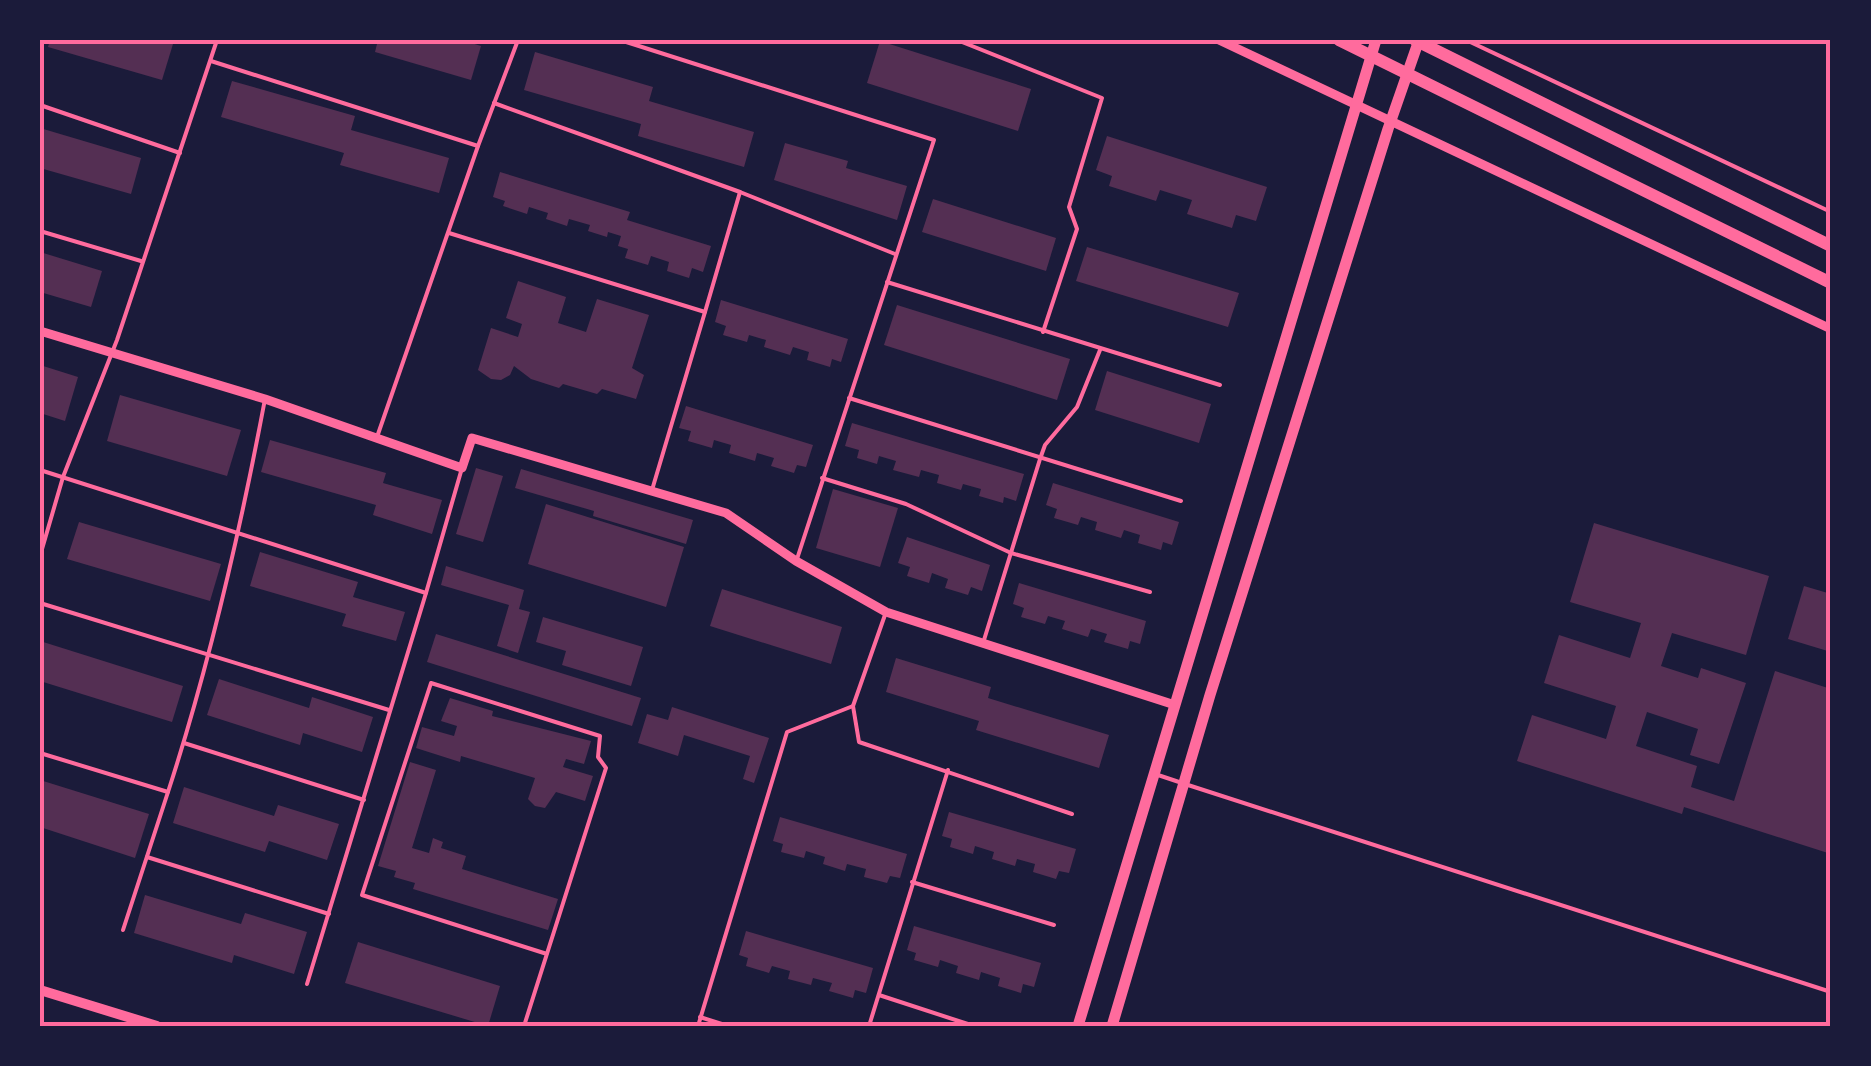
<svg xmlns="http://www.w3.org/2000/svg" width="1871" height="1066" viewBox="0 0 1871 1066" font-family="'Playfair Display',serif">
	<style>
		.building { fill: #542f53 }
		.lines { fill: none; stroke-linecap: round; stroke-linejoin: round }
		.service { stroke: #ff6b9d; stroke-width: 4 }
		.minor { stroke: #ff6b9d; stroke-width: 9 }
		.tertiary { stroke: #ff6b9d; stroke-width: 10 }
		.secondary { stroke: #ff6b9d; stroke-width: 11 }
		.primary { stroke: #ff6b9d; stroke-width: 12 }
		.neatline { fill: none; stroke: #ff6b9d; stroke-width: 4 }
	</style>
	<rect width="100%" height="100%" fill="#1b1b3a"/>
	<g class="building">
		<path d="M50,40H160L173,44L162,80L48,47Z"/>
		<path d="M378,40H462L481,46L471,80L375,52Z"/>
		<path d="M880,41L1031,89L1018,131L867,83Z"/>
		<path d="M535,52L653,87L649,101L754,132L744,167L638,136L641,124L524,90Z"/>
		<path d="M232,81L355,116L351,130L449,158L439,193L340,165L344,153L221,117Z"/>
		<path d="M40,128L141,158L131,194L40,168Z"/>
		<path d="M1107,136L1267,187L1256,221L1236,215L1232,228L1187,214L1192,200L1160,190L1156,201L1109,186L1112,176L1096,170Z"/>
		<path d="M785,143L848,161L846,168L907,186L897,220L774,180Z"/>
		<path d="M500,172L630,212L627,220L711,246L703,272L692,268L689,278L667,271L669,262L651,256L648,265L625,258L628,249L618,246L621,236L608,232L607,237L588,231L590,225L569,219L567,226L546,219L548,213L529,207L527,214L503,206L505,201L493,197Z"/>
		<path d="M933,199L1056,238L1046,271L922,232Z"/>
		<path d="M1087,247L1239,293L1228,327L1076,281Z"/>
		<path d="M40,252L102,271L91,307L40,292Z"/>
		<path d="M518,281L566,297L558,323L586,332L597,299L649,315L632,368L644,375L636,399L602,389L597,394L563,384L559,388L531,379L514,366L510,375L501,380L491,379L478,370L491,328L518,337L522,324L506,318Z"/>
		<path d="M721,300L848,339L841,362L832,359L830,367L807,360L809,352L793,347L790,355L764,347L766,340L749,335L747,342L723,335L726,326L715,322Z"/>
		<path d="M897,305L1070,359L1057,400L884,345Z"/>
		<path d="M40,365L78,377L65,421L40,413Z"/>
		<path d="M1107,371L1211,404L1199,443L1095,410Z"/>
		<path d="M120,395L241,430L227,476L107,441Z"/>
		<path d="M686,406L813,445L806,467L797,465L794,473L771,466L774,458L757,453L755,461L729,453L731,445L714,440L712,448L688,441L691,431L679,428Z"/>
		<path d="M852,423L1024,474L1016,501L1004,497L1003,503L979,496L981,489L963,484L961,490L937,483L939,475L921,470L919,477L893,470L896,461L879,456L877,464L857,458L859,450L845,446Z"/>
		<path d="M270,440L386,473L383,483L442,500L432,534L373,515L376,505L261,472Z"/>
		<path d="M476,468L503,476L483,542L456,534Z"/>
		<path d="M521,469L693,520L686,544L593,516L594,511L515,488Z"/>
		<path d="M1053,483L1179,522L1172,545L1163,542L1161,550L1138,543L1140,535L1124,530L1121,538L1095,530L1097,522L1081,517L1078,525L1054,518L1057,509L1046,505Z"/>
		<path d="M833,489L898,508L880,567L816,548Z"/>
		<path d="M546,504L684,547L666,607L528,564Z"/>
		<path d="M79,522L221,564L210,601L67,559Z"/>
		<path d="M1594,523L1769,576L1746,655L1672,633L1661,666L1698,678L1701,668L1746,683L1719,764L1690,755L1698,729L1647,712L1636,746L1697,766L1691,787L1734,801L1775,671L1831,689V854L1684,807L1682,814L1517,761L1532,715L1606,739L1616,706L1544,683L1559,635L1630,658L1641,623L1570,602Z"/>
		<path d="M907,537L990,565L982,591L971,587L968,595L945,588L948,579L932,573L929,583L907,576L910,567L898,563Z"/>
		<path d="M260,552L358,582L353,597L405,612L396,641L342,626L346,614L250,586Z"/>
		<path d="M446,566L524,590L519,609L530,612L518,653L497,646L509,605L441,585Z"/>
		<path d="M1019,583L1146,621L1140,644L1130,641L1128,649L1104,642L1107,634L1091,629L1088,637L1062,629L1065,621L1048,616L1045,624L1021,617L1024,608L1013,604Z"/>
		<path d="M1804,586L1831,594V652L1788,639Z"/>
		<path d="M722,589L842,627L831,664L710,626Z"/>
		<path d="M543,617L643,647L631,686L562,665L566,651L536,642Z"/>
		<path d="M436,634L641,698L632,726L427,662Z"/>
		<path d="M40,641L183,686L172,722L40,681Z"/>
		<path d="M896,658L991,687L988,698L1109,735L1099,768L976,730L979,721L886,692Z"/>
		<path d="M219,679L309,708L312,697L373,717L362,752L303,733L300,745L207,715Z"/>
		<path d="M450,698L493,711L492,716L591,741L584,764L566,759L563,767L593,776L585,801L556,792L545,808L535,806L528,799L535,778L461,756L460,762L416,748L422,727L454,736L457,726L441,721Z"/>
		<path d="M672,707L769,738L754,783L743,779L750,756L684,735L678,756L638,743L647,714L668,720Z"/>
		<path d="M410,762L436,770L412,848L429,853L433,838L443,842L441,848L466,856L462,869L558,899L548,930L413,889L415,883L394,877L396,871L378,866Z"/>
		<path d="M40,780L149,814L135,858L40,827Z"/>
		<path d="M184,787L274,816L278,805L339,824L327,860L269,841L265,852L173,823Z"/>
		<path d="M949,812L1076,849L1069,873L1059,871L1056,879L1033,872L1035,864L1017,859L1015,866L992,859L994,852L975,846L973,854L950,847L952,839L942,836Z"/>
		<path d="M780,817L907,854L900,878L890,876L887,883L864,877L866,869L847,864L845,871L823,864L825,857L806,851L804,858L781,852L783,844L773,841Z"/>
		<path d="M145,895L241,924L245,913L307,932L294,974L234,955L232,963L134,933Z"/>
		<path d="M914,926L1041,963L1034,987L1023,984L1021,993L998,986L1000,978L981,972L979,980L956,973L958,966L940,960L938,967L914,960L916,953L907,950Z"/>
		<path d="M746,931L873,968L866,993L855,990L853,998L829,991L832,983L813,978L811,985L788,979L790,971L772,966L769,973L746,966L748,958L739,955Z"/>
		<path d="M358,942L500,986L488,1026L345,983Z"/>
	</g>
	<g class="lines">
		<g class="service">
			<path d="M620,40L934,140L797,559"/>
			<path d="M957,40L1102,98L1069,207L1077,229L1043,332"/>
			<path d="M1466,40L1831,212"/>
			<path d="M211,61L478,146"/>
			<path d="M494,103L740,192L895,254"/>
			<path d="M40,105L180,153"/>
			<path d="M40,231L141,261"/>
			<path d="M449,233L705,312L740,192"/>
			<path d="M887,282L1220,385"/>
			<path d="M849,398L1181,501"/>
			<path d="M377,437L478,146L518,40"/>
			<path d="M40,470L426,593L307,984"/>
			<path d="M822,478L906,504L1011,553L1150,592"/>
			<path d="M652,490L705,312"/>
			<path d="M40,556L63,477L117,340L217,40"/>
			<path d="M426,593L462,468"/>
			<path d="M40,603L389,710"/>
			<path d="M886,612L853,706L859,742L1072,814"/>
			<path d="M984,640L1040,459L1045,445L1077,407L1100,350"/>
			<path d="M184,743L364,800"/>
			<path d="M40,753L168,792L123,930"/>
			<path d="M1155,774L1179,782"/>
			<path d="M1188,785L1831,992"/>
			<path d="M168,792C210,663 240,532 265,399"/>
			<path d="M147,857L329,914"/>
			<path d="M912,882L1054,925"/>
			<path d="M879,995L974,1026"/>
			<path d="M700,1017L728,1026"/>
			<path d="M524,1026L606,768L598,757L600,736L431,683L362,895L547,954"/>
			<path d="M698,1026L787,732L853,706"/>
			<path d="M869,1026L948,770"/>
		</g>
		<g class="minor">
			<path d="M1219,40L1831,329"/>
			<path d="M40,331L265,399L462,468L472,438L726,513L796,561L886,612L1175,705"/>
		</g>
		<path class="tertiary" d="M40,990L157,1026"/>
		<g class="secondary">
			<path d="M1078,1026L1376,40"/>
			<path d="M1112,1026L1210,695L1388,129L1419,40"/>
		</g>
		<g class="primary">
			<path d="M1339,40L1831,283"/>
			<path d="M1415,40L1831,246"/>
		</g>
	</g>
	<rect width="1871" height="1066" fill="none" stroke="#1b1b3a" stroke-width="85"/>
	<rect x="42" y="42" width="1786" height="982" class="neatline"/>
</svg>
